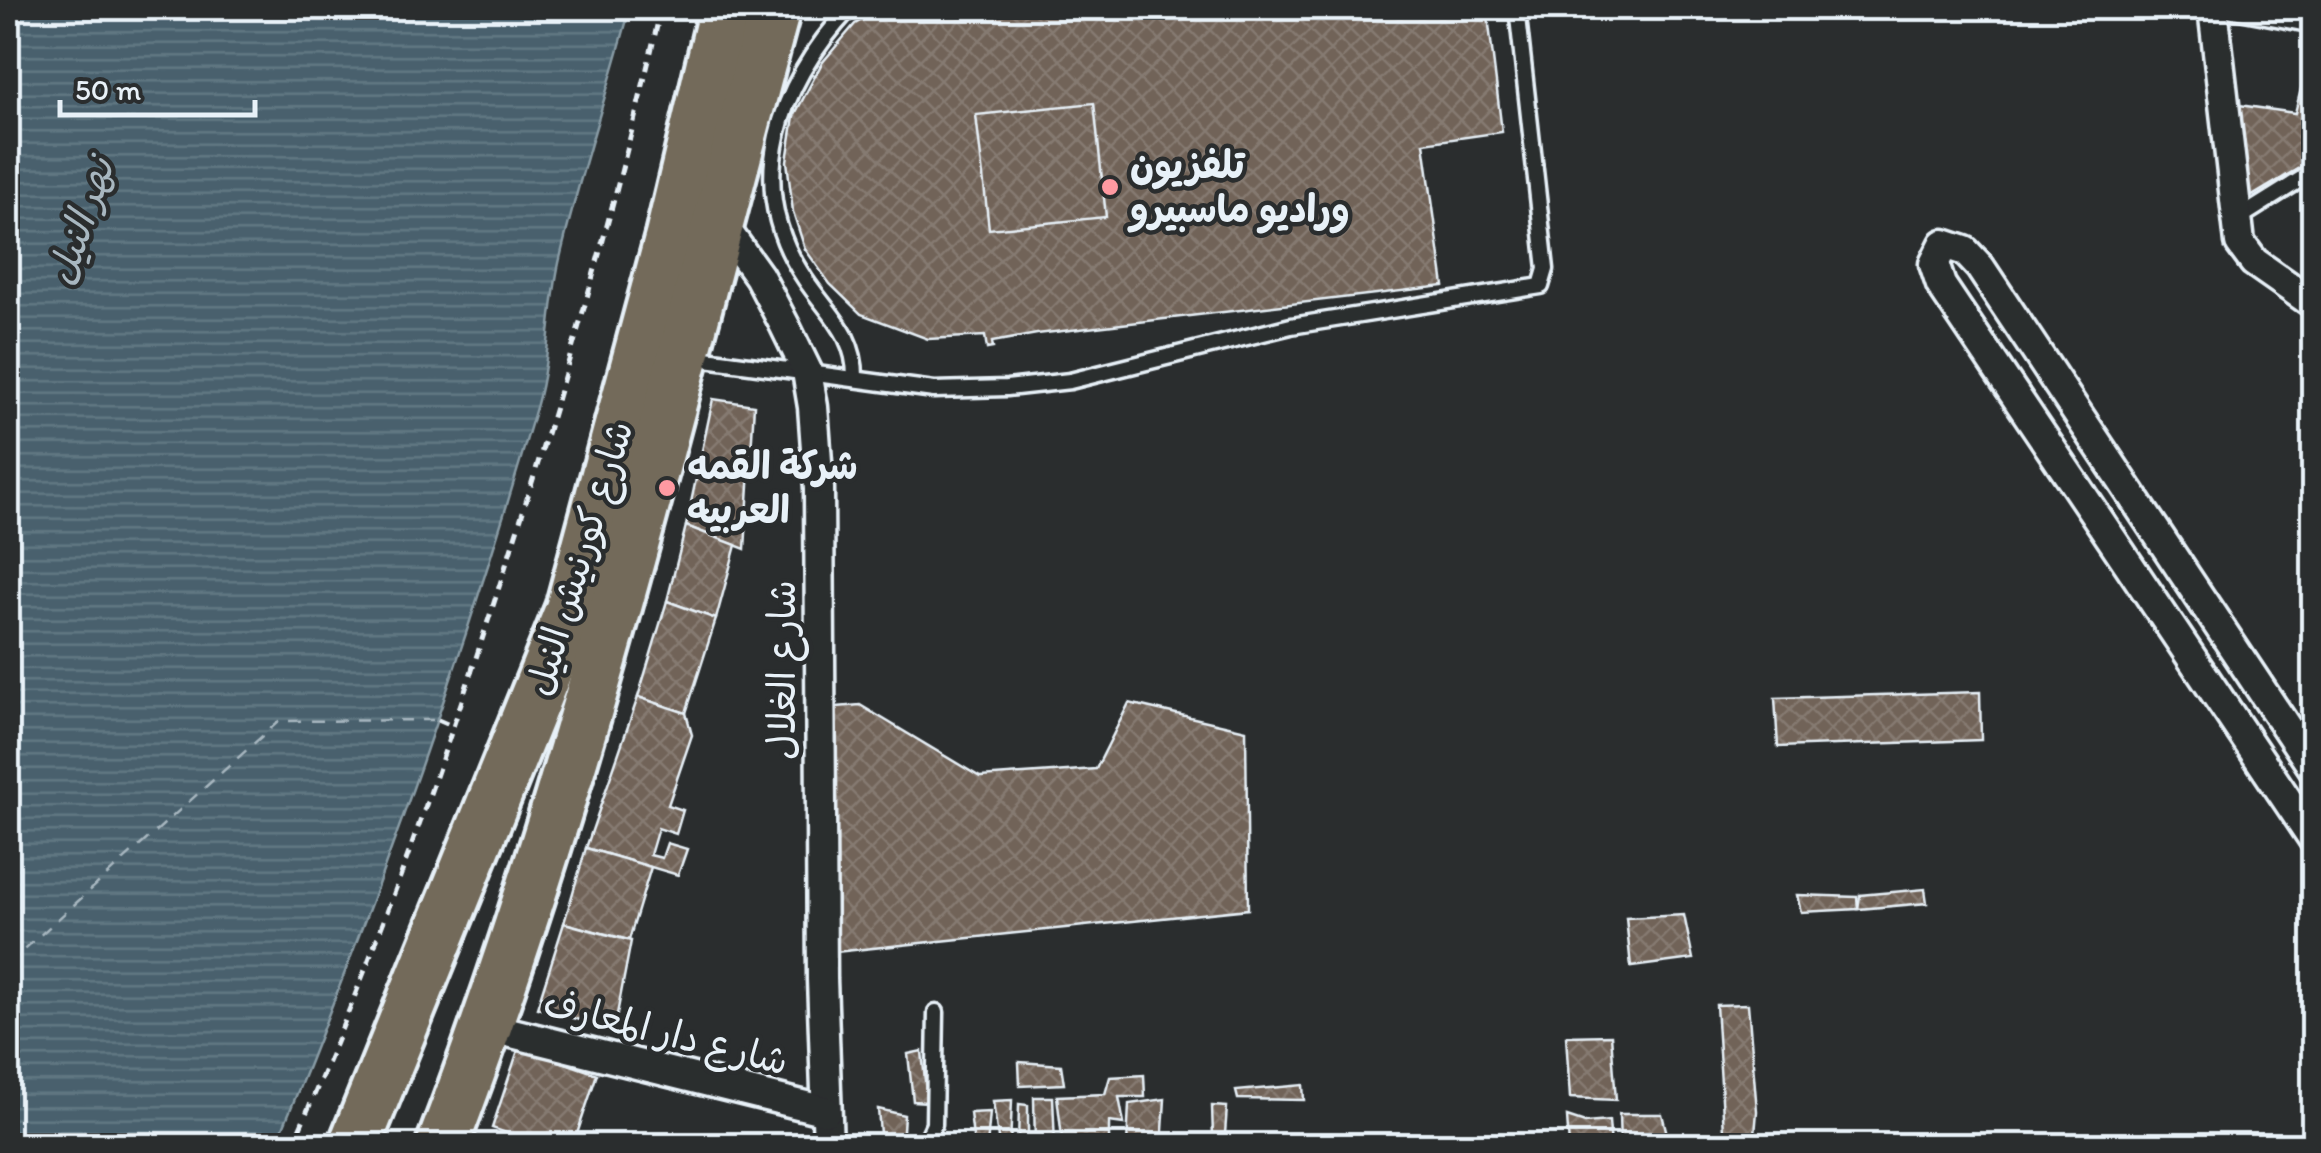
<svg xmlns="http://www.w3.org/2000/svg" width="2321" height="1153" viewBox="0 0 2321 1153" font-family="Itim,'Playpen Sans Arabic',sans-serif">
	<style>
		.water { fill: url(#water-rules); stroke: #889ba5; stroke-width: 2.5 }
		.lines { fill: none; stroke-linecap: round; stroke-linejoin: round }
		.ferry { stroke: #a8b7c0; stroke-width: 2.5; stroke-dasharray: 12 10; stroke-linecap: butt }
		.building { fill: url(#building-cross-hatch); stroke: #e8f1f8; stroke-width: 2.5 }
		.lane-casing { stroke: #e8f1f8; stroke-width: 21 }
		.street-casing { stroke: #e8f1f8; stroke-width: 35 }
		.highway-casing { stroke: #e8f1f8; stroke-width: 58 }
		.path { stroke: #e8f1f8; stroke-width: 5; stroke-dasharray: 10 8; stroke-linecap: butt }
		.lane { stroke: #2a2d2e; stroke-width: 14 }
		.street { stroke: #2a2d2e; stroke-width: 28 }
		.highway { stroke: #736b5a; stroke-width: 50 }
		.poi-dot { fill: #ff9aa2; stroke: #2a2d2e; stroke-width: 4 }
		.labels { text-anchor: middle; stroke-width: 9; stroke-linejoin: round; paint-order: stroke }
		.poi-label { font-size: 38px; font-weight: bold; fill: #e8f1f8; stroke: #2a2d2e; text-anchor: start }
		.street-label { font-size: 38px; fill: #e8f1f8; stroke: #2a2d2e }
		.water-label { font-size: 40px; font-style: italic; fill: #a8b7c0; stroke: #2a2d2e }
	</style>
	<defs>
		<pattern id="water-rules" width="6" height="5" patternUnits="userSpaceOnUse" patternTransform="scale(2.5)"><rect width="6" height="5" fill="#48616d"/><path d="M0 2.5h6" fill="none" stroke="#627883"/></pattern>
		<pattern id="building-cross-hatch" width="8" height="8" patternUnits="userSpaceOnUse" patternTransform="scale(2.5)"><rect width="8" height="8" fill="#716358"/><path d="M0 0l8 8M0 8l8-8" fill="none" stroke="#857a71"/></pattern>
	</defs>
	<rect width="100%" height="100%" fill="#2a2d2e"/>
	<filter id="ink" filterUnits="userSpaceOnUse"><feTurbulence type="fractalNoise" baseFrequency=".01" numOctaves="2"/><feDisplacementMap in="SourceGraphic" scale="20" xChannelSelector="R" yChannelSelector="G"/><feConvolveMatrix kernelMatrix="1 2 1 2 8 2 1 2 1" color-interpolation-filters="sRGB"/></filter>
	<g filter="url(#ink)">
		<path class="water" d="M8,8H630C608,93 578,177 559,263C549,309 550,357 537,404C464,656 376,903 276,1145H8Z"/>
		<g class="lines">
			<path class="ferry" d="M8,964L279,721L438,720"/>
		</g>
		<g class="building">
			<path d="M884,8H1487L1502,132L1424,143L1444,286L1037,334L992,342L993,348L987,349L985,336L928,339L861,314L830,284L805,249L793,212L787,161L794,116L822,63L855,24Z"/>
			<path d="M2312,44L2314,159L2242,202L2239,105L2295,113Z"/>
			<path d="M1094,103L1106,217L989,229L976,115Z"/>
			<path d="M713,399L754,405L745,549L686,526Z"/>
			<path d="M686,526L736,545L716,619L667,601Z"/>
			<path d="M667,601L716,619L686,713L638,697Z"/>
			<path d="M1980,692L1981,740L1778,747L1775,698Z"/>
			<path d="M638,697L686,713L692,735L668,805L683,810L676,834L658,828L650,855L662,858L667,843L687,849L678,875L586,848Z"/>
			<path d="M1129,703L1246,730L1248,909L834,952L825,708L860,705L980,777L1096,769Z"/>
			<path d="M586,848L651,867L629,940L564,923Z"/>
			<path d="M1925,889L1927,903L1858,909L1860,895Z"/>
			<path d="M1797,895L1857,897L1858,909L1801,912Z"/>
			<path d="M1684,915L1693,959L1631,967L1626,918Z"/>
			<path d="M564,923L631,941L614,1030L537,1008Z"/>
			<path d="M1748,1004L1757,1111L1754,1146H1725L1716,1005Z"/>
			<path d="M1611,1035L1616,1100L1570,1098L1566,1036Z"/>
			<path d="M519,1047L597,1074L573,1146H544L492,1128Z"/>
			<path d="M922,1051L927,1102L913,1101L908,1054Z"/>
			<path d="M1019,1062L1061,1065L1064,1084L1020,1086Z"/>
			<path d="M1144,1075L1145,1097H1119L1124,1124L1109,1122V1146H1063L1057,1096L1105,1094L1110,1077Z"/>
			<path d="M1303,1085L1304,1100L1238,1099L1236,1091Z"/>
			<path d="M1034,1097H1053L1055,1146H1035Z"/>
			<path d="M1165,1099L1162,1146H1127L1129,1104Z"/>
			<path d="M1012,1100L1010,1146H999L993,1101Z"/>
			<path d="M1019,1104L1028,1105V1146H1018Z"/>
			<path d="M1212,1106L1227,1107L1225,1134L1213,1137Z"/>
			<path d="M878,1109L904,1115L902,1146H881Z"/>
			<path d="M990,1112L987,1146H974L970,1113Z"/>
			<path d="M1619,1114H1662L1667,1134L1650,1137V1146H1620Z"/>
			<path d="M1567,1117L1585,1123L1609,1121L1611,1146H1569Z"/>
		</g>
		<g class="lines">
			<g class="lane-casing">
				<g id="lane">
					<path d="M850,8C779,84 741,184 805,279C828,314 856,334 855,379"/>
					<path d="M2223,8L2314,25"/>
					<path d="M2236,220L2314,171"/>
					<path d="M691,357L934,390L1007,388L1070,381L1291,326L1541,286L1546,269L1517,8"/>
					<path d="M924,1146L934,1124L936,1012"/>
				</g>
			</g>
			<g class="street-casing">
				<g id="street">
					<path d="M2213,8L2240,243L2254,262L2314,304"/>
					<path d="M718,219L759,276L785,326L807,371L813,407L819,489L822,979L828,1146"/>
					<path d="M2314,769L1980,267L1965,251L1944,244L1934,264L1941,285L2314,840"/>
					<path d="M488,1027L826,1111"/>
				</g>
			</g>
			<g class="highway-casing">
				<g id="highway">
					<path d="M354,1146L571,609L671,236L725,8"/>
					<path d="M442,1146C584,776 672,389 775,8"/>
				</g>
			</g>
			<g class="path">
				<path d="M438,720L454,727"/>
				<path d="M292,1146C376,956 444,760 507,562C565,380 619,195 661,8"/>
			</g>
			<use href="#lane" class="lane"/>
			<use href="#street" class="street"/>
			<use href="#highway" class="highway"/>
		</g>
	</g>
	<g class="poi-dot">
		<circle cx="1110" cy="187" r="10"/>
		<circle cx="667" cy="488" r="10"/>
	</g>
	<g class="labels">
		<g class="poi-label">
			<text x="1130" y="178">تلفزيون<tspan x="1130" dy="44">وراديو ماسبيرو</tspan></text>
			<text x="687" y="479">شركة القمه<tspan x="687" dy="44">العربيه</tspan></text>
		</g>
		<g class="street-label">
			<text transform="translate(579 558) rotate(-73)" y="13">شارع كورنيش النيل</text>
			<text transform="translate(782 670) rotate(-90)" y="13">شارع الغلال</text>
			<text transform="translate(666 1032) rotate(14)" y="13">شارع دار المعارف</text>
		</g>
		<g class="water-label">
			<text transform="translate(80 221) rotate(-71)" y="14">نهر النيل</text>
		</g>
	</g>
	<rect width="2321" height="1153" fill="none" stroke="#2a2d2e" stroke-width="40"/>
	<rect x="20" y="20" width="2281" height="1113" fill="none" stroke="#e8f1f8" stroke-width="4" filter="url(#ink)"/>
	<path d="M60 100v15h195v-15" fill="none" stroke="#e8f1f8" stroke-width="5"/>
	<text x="75" y="100" font-size="30" fill="#e8f1f8" stroke="#2a2d2e" stroke-width="8" paint-order="stroke">50 m</text>
</svg>
